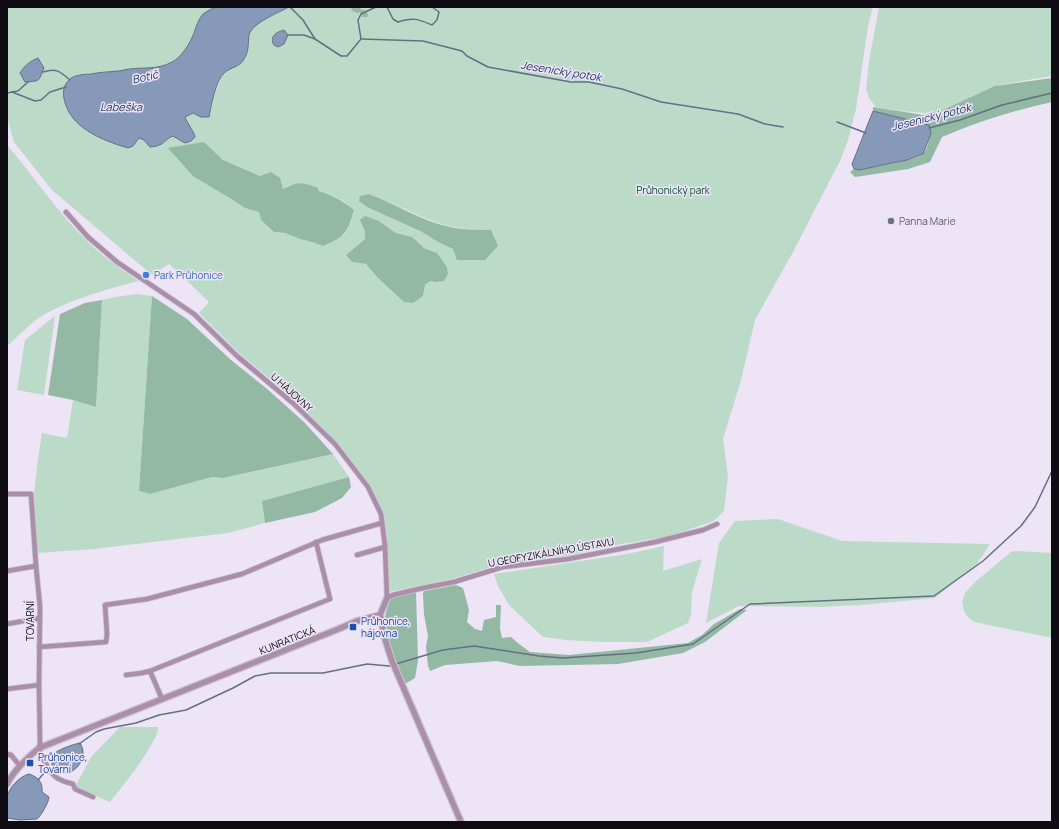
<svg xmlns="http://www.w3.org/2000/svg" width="1059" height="829" viewBox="0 0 1059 829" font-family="Manrope,sans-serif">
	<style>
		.green { fill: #bbdbc8; fill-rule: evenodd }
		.forest { fill: #93b8a3 }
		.water { fill: #8799b8; stroke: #636f86 }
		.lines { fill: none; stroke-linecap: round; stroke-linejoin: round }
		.stream { stroke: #636f86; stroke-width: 1.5 }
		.minor-casing { stroke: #c9c1d2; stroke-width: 6 }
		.tertiary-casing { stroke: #c9c1d2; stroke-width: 8 }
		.minor { stroke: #ab8ea7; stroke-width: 4.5 }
		.tertiary { stroke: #ab8ea7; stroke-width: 5.5 }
		.worship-dot { fill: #6b7280; stroke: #ede4f6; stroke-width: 1.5 }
		.shop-dot { fill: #3f7fe0; stroke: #ede4f6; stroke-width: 1.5 }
		.transit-dot { fill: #1a4fb4; stroke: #ede4f6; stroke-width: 1.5 }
		.labels { text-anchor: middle; stroke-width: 3; stroke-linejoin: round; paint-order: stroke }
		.park-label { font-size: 10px; fill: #054a2e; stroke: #ede4f6 }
		.worship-label { font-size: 10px; fill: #5b616d; stroke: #ede4f6; text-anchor: start }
		.shop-label { font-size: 10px; fill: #366cbe; stroke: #ede4f6; text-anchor: start }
		.street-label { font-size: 10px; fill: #0e0c12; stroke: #ede4f6 }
		.transit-label { font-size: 10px; fill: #164399; stroke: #ede4f6; text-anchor: start }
		.water-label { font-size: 11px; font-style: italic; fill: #223a64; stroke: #ede4f6 }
	</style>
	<rect width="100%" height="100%" fill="#ede4f6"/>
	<g class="green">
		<path d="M7,7H216C195,15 193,52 171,62C159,69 146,68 133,69C127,69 123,71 118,71C109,72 102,72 93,73C87,74 79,74 73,78C61,84 63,97 67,107C77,131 106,140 128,148L133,146L139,138H142L150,147L166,141L168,138L174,136L185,143L195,134L189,126L185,117L193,113L197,115L209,117L213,99L223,74L230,69L249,39L251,30L257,24L289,7H352L351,10H361L360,7H873L868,26L856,109L848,140L841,159L793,252L755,320L741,380L723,439L728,477L724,511L714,521L670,536L616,545L565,556L502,564L452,579L389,592L388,548L384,514L371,486L338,443L294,399L240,354L199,313L209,302L169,264L152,275L52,190L14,142L7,117ZM204,142L223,160L260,176L282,189L290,185L331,195L345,202L354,211L345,234L323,246L312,242L300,239L285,233L274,232L261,220L259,212L245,208L228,197ZM369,194C401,205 430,225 465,229L453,249L438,242L422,232L367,207L360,196ZM379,221L396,233L412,237L424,248L437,253L447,267L448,274L436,282L430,281L425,285L423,296L404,302L378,278L366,264L352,262L346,255L365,239V231Z"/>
		<path d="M879,7H1052V76L999,85L943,110L925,113L901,111L876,107L869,98L866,89L869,61Z"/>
		<path d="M7,143L8,146C35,178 58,213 88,242C103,257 121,269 139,281C108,289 74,298 45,314C32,321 19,336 7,346Z"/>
		<path d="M137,294L152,296L139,491L150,494L212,477L223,478L333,454L349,477L262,501L265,523L228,533L94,549L37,553L34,494L38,459L42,433L67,438L73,400L96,407L102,300L115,297Z"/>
		<path d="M55,316L44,395L17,390L25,340Z"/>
		<path d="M778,519L842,541L990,544L977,564L935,598L861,605L820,607L739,606L706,623L719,543L735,521Z"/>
		<path d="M664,546L663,571L702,559L692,592L691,615L688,623L647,642H602L566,640L543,637L509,605L498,586L494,574L627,554Z"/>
		<path d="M1015,551L1052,553V638L974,622L967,616L964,611L962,602L965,593L975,582L1011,552Z"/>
		<path d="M120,727H158C159,742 121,788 110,802L75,787L91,757Z"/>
	</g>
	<g class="forest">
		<path d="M352,7H360L361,10H365L368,14L367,17H362L360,12L357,13L351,10Z"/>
		<path d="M1052,78V102C1014,110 978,122 942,137L930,162L908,169L855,177L850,172L854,169L859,170C870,168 915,160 922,155C929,149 930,133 929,125L873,111V107L924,115L933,112L943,110L995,86Z"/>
		<path d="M204,142L223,160L260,176L271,172L280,178L283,189C298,181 303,183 318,188V191C333,195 343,201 354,210C347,233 345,237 323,246L312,242L300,239L285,233L274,232L261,220L259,212L245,208L228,197L193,176L168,148Z"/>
		<path d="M369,194C396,204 421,221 450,227C463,230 477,230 491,230L498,246L485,260H457L453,249L438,242L422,232L367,207L359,201L360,196Z"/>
		<path d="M365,216L379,221L396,233L412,237L424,248L437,253L447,267L448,274L444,281L436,282L430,281L425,285L423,296L413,303L404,302L378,278L366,264L352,262L346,255L365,239V231L360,220Z"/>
		<path d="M152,296L187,319L231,360L266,388L304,422L333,454L223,478L212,477L150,494L139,491Z"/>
		<path d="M102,300L96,407L73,400L48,395L60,314L85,303Z"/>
		<path d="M349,477L351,487L342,498L315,512L265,523L262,501Z"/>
		<path d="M456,585L463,588L469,610L467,622L475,629L482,631L484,620L496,617V605H501L500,628L502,638L511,637L519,644L530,652L569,655L688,643L702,635L714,624L740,609L747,610L705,642L683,653L618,664L520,666L497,661L445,665L430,671L428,666L426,647L428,636L424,614L423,593L424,591Z"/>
		<path d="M416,592L418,660L415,678L405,684L392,654L385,617L390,598Z"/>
	</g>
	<g class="water">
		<path d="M216,7H289C278,13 252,23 249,35C248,43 249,52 244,59C240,67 231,67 224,73C216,81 211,105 209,117H201L193,113L185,117C187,123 195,133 195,137L191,141L185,143L173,136C163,140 165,146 150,147L144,140L139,138L133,146L128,148C108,142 80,132 69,112C63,101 59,85 73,77C78,75 85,74 91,74C100,72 109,72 118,71C122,71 126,69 130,69C145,67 157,70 172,62C182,57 190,43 194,33C196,27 198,20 203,14C207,11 211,9 216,7Z"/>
		<path d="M284,30L288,35L284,44L278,47L274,45C269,37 276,32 284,30Z"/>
		<path d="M38,58L44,68C38,81 42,81 25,82L20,73C24,66 30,61 38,58Z"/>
		<path d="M873,111L929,125L931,133L923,154L907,160L859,170L854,169L852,164Z"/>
		<path d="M80,743C88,755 79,772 65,773L52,765C52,762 52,758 53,755C56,750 74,744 80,743Z"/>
		<path d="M29,774C38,777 43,782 42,792L49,797C49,802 41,816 37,819L20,820L7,818C7,811 6,804 7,798C8,788 20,776 29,774Z"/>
	</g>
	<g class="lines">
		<g class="stream">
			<path d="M290,7L303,20L315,39L341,56H347L361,39L358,20L361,14L376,7"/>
			<path d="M387,7L393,19L398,22C413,17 418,19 432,25L437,20L439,12L432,7"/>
			<path d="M288,35H304L315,39"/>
			<path d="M361,39L423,41L462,51L467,56L488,67L571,82H589L622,89L661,102L738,114L765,124L783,127"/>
			<path d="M43,72C56,68 60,71 70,80"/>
			<path d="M12,92L35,101L41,100L50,92L66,87"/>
			<path d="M7,93L18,91L28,82"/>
			<path d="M837,122L866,133"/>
			<path d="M929,128L960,120L1002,105L1052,93"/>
			<path d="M79,744L96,732L104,729L136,723L159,715L186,710L233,688L255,676L271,673H323L367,664L389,666L443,650L474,646L539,656L563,658L636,653L693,644L750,604L934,596L983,561L1021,526L1035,507L1052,471"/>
			<path d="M38,780L45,772"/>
		</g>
		<g class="minor-casing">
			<g id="minor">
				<path d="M66,212L88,237L117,262L194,314L237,356L294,404L335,444L368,487L381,514L385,546L387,598L393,595L423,588L454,582L503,567L568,559L655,542L703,530L717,524"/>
				<path d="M7,494H31L36,566L40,607L39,685L40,744C37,752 51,774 57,778C62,781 68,783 73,784L75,789L93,797"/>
				<path d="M357,555L385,547"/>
				<path d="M7,571L36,566"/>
				<path d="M7,624L40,618"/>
				<path d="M39,647L106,642L107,634L105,605L147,599L242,574L322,540L382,523"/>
				<path d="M150,671L162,699"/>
				<path d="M126,675L142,673L150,671L330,599L316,542"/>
				<path d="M7,689L39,685"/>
				<path d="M7,754L11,755L20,766"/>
			</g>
		</g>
		<g class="tertiary-casing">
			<g id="tertiary">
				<path d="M380,615L385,639L392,661L461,822"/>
				<path d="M380,615L387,598"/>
				<path d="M7,784C14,770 27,758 39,748L336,630L357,621L380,615"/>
			</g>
		</g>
		<use href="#minor" class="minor"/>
		<use href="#tertiary" class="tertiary"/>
	</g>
	<circle class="worship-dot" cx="891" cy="221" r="4"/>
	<circle class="shop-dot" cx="146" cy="275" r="4"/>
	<g class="transit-dot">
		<rect x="349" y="623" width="8" height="8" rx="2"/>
		<rect x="26" y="759" width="8" height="8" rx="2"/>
	</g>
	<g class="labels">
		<g class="park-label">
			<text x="673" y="194">Průhonický park</text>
		</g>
		<g class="worship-label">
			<text x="899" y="225">Panna Marie</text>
		</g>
		<g class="shop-label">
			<text x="154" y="279">Park Průhonice</text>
		</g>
		<g class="street-label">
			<text transform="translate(292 392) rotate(42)" y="4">U HÁJOVNY</text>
			<text transform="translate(551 552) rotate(-10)" y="4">U GEOFYZIKÁLNÍHO ÚSTAVU</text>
			<text transform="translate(30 621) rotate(-90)" y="4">TOVÁRNÍ</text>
			<text transform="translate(287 640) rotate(-22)" y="4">KUNRATICKÁ</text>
		</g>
		<g class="transit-label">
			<text x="361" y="625">Průhonice,<tspan x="361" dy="12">hájovna</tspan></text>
			<text x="38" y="761">Průhonice,<tspan x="38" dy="12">Tovární</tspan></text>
		</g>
		<g class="water-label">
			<text transform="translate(561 71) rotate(9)" y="4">Jesenický potok</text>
			<text transform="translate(145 77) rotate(-13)" y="4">Botič</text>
			<text x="121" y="111">Labeška</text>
			<text transform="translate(931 117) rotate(-14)" y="4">Jesenický potok</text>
		</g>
	</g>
	<rect width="1059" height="829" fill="none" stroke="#0e0c12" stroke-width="16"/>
</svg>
